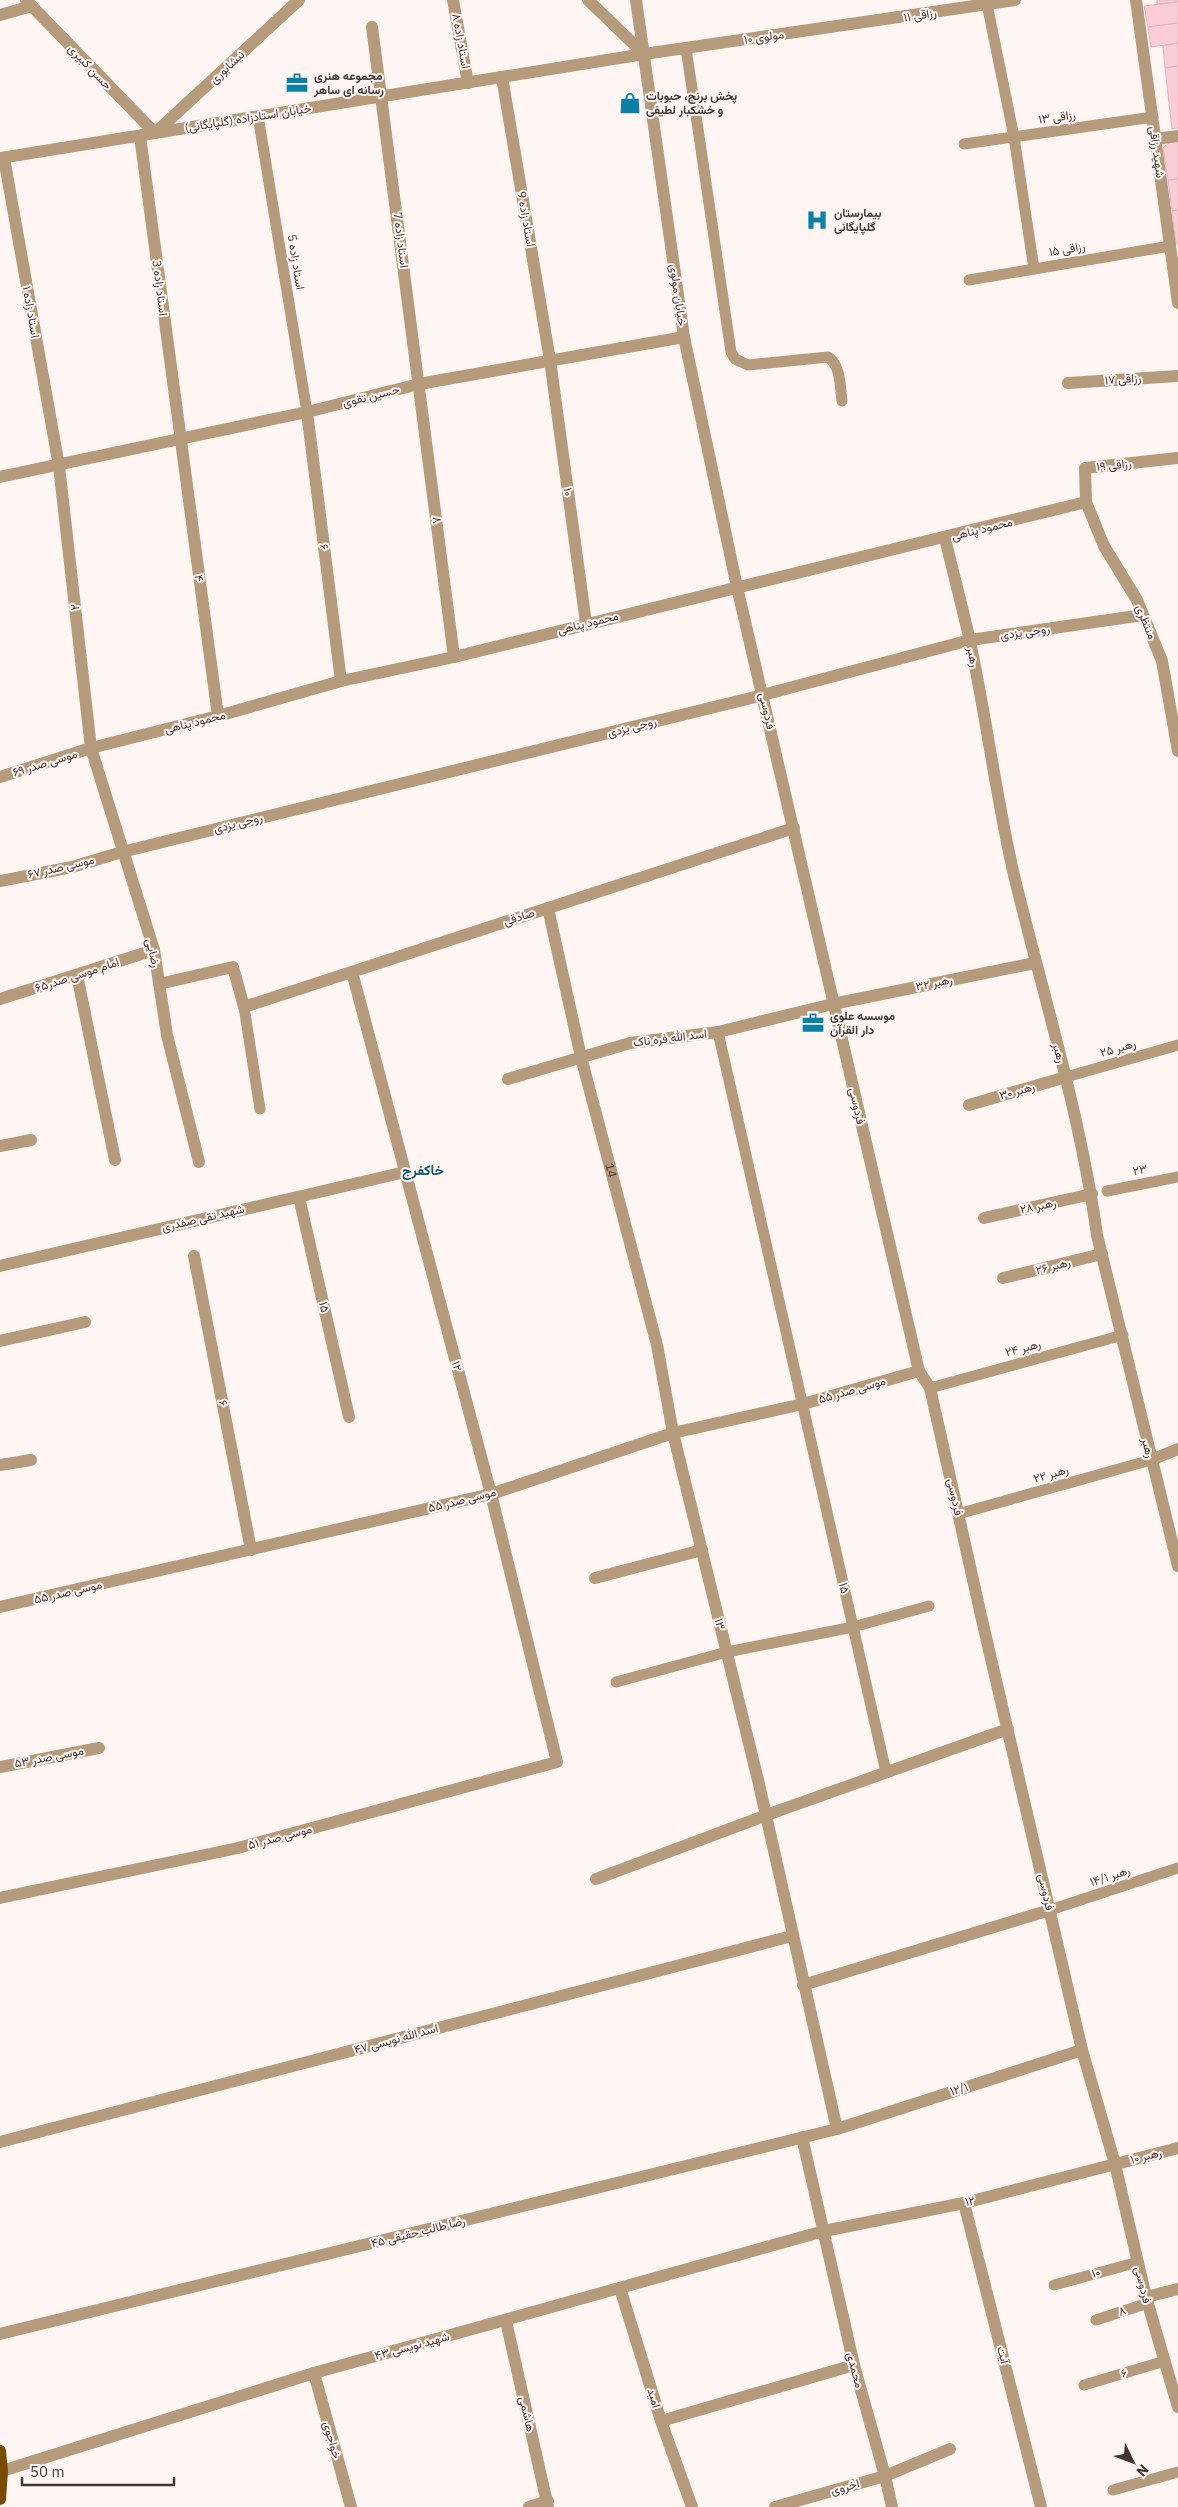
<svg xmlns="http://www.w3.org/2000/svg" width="1178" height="2507" viewBox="0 0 1178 2507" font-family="'IBM Plex Sans',Vazirmatn,sans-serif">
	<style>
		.building { fill: #fbcbd6; stroke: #deb5bf }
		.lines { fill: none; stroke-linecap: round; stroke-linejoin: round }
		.lane { stroke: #b59a7c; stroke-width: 11 }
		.street { stroke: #b59a7c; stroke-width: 12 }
		.primary { stroke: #794b01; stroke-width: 12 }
		.labels { text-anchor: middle; stroke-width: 4; stroke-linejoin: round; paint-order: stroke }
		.street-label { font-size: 12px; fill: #443430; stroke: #fff6f4 }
		.poi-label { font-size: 12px; font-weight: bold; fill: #443430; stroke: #fff6f4; text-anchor: start }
		.neighbourhood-label { font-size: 14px; font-weight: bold; fill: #0b5771; stroke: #fff6f4 }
	</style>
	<rect width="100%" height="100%" fill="#fff6f4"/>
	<g class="building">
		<path d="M1157,0H1178V2L1157,4Z"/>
		<path d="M1178,2V23L1148,27L1144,6Z"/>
		<path d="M1178,23V43L1151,47L1148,27Z"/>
		<path d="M1178,43V66L1165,68L1163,46Z"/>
		<path d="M1178,66V128L1172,129L1165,68Z"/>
		<path d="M1178,141V179L1168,180L1163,148L1170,142Z"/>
		<path d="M1178,179V210L1172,211L1168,180Z"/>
		<path d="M1178,210V244H1176L1172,211Z"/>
	</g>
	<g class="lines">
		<g class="lane">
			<path d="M987,4L1014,137L1034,269"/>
			<path d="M686,48L731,352L735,359L748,365L828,357C841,365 840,387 842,401"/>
			<path d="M258,116L307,412"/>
			<path d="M964,144L1153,117"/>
			<path d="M969,280L1170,246"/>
			<path d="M244,1007L260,1109"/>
			<path d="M718,1032L886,1772"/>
			<path d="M1066,1077L1178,1045"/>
			<path d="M1107,1191L1178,1177"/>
			<path d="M930,1388L1123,1335"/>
			<path d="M958,1514L1151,1460"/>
			<path d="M616,1682L727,1652L853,1627L929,1606"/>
			<path d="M1050,1910L1178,1868"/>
			<path d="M1054,2285L1138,2262"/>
			<path d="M1096,2320L1148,2303"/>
			<path d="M1084,2385L1165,2361"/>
			<path d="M1113,2490L1178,2472"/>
		</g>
		<g class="street">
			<path d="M26,0L155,133L299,0"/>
			<path d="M453,0L468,83"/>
			<path d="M588,0L644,54"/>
			<path d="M636,0L684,337L737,587L919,1371L930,1388L982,1620L1082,2050L1115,2164L1146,2297L1178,2407"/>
			<path d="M1136,0L1178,303"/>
			<path d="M0,15L32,6"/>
			<path d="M372,27L454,657"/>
			<path d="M502,77L550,360L586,623"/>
			<path d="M140,136L218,716"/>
			<path d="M1156,139L1178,136"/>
			<path d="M0,158L644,54L1015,0"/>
			<path d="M4,158L59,466L91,748L154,950L167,1035L199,1162"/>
			<path d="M1068,383L1178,376"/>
			<path d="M307,412L341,681"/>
			<path d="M1178,458L1085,468L1086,502L1104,546L1137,600L1162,661L1178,751"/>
			<path d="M0,477L307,412L419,384L684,337"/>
			<path d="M945,538C953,572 962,606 970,641C986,717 996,795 1013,871C1042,992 1080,1112 1097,1235L1178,1566"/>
			<path d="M0,777L91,748L218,716L341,681L454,657L1086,502"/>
			<path d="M0,881L72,867L122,852L763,695L970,640L1143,615"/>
			<path id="s1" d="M548,908L581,1057L657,1345L673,1433L758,1780L837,2129"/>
			<path d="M77,975L115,1160"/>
			<path d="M159,984L233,967L244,1007L794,828"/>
			<path d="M0,999L154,950"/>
			<path d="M508,1079L630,1043L718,1032L833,1004L1035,963"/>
			<path d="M969,1105L1066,1077"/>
			<path d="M0,1146L31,1140"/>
			<path d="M299,1197L349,1417"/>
			<path d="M984,1218L1092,1194"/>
			<path d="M194,1256L251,1550"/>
			<path d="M0,1266L405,1172"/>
			<path d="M1003,1278L1102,1254"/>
			<path d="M0,1341L85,1322"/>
			<path d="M1151,1460L1178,1449"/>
			<path d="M0,1465L31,1460"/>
			<path d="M595,1578L702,1550"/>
			<path d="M0,1607L491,1494L673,1433L803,1404L919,1371"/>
			<path d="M0,1767L99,1748"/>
			<path d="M596,1879L764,1816L1008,1729"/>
			<path d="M0,1898L238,1848L557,1762L491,1494L352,972"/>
			<path d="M803,1985L1050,1910"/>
			<path d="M802,2137L854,2365L885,2476L892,2507"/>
			<path d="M0,2142L792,1936"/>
			<path d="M964,2203L1041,2507"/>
			<path d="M620,2288L661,2421L692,2507"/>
			<path d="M1146,2297L1178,2289"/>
			<path d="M506,2321L548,2507"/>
			<path d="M0,2334L837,2129L1082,2050"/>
			<path d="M314,2373L351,2507"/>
			<path d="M661,2421L854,2365"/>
			<path d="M2,2471L314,2373L824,2231L964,2203L1178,2148"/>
			<path d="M529,2507L548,2501"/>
			<path d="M775,2507L885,2476L950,2449"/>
		</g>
		<path class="primary" d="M0,2451L2,2471L0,2499"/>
	</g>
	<defs>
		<g id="office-bare" transform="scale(1.725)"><path d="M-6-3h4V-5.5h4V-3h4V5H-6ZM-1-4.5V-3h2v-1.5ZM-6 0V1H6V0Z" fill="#0b80a7" stroke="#fff6f4" stroke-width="2.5" paint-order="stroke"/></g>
		<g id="shop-bare" transform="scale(1.725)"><path d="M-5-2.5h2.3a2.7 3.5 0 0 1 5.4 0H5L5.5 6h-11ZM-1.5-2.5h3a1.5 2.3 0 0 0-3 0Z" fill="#0b80a7" stroke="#fff6f4" stroke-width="2.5" paint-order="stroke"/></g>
		<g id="hospital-bare" transform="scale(1.725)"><path d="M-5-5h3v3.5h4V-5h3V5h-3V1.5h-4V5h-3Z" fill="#0b80a7" stroke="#fff6f4" stroke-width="2.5" paint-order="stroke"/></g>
	</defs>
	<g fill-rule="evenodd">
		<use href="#office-bare" x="297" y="83"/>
		<use href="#shop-bare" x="630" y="103"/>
		<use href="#hospital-bare" x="817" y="220"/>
		<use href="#office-bare" x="813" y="1023"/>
	</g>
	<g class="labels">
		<g class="street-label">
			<text transform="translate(920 15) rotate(-9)" y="4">رزاقی ۱۱</text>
			<text transform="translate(764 37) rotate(-8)" y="4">مولوی ۱۰</text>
			<text transform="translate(461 41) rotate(80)" y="4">استاد زاده ۸</text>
			<text transform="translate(90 67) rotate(46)" y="4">حسن کبیری</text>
			<text transform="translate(227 67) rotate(-43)" y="4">نیشابوری</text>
			<text transform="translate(1057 117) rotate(-8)" y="4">رزاقی ۱۳</text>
			<text transform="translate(248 118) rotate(-9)" y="4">خیابان استادزاده (گلپایگانی)</text>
			<text transform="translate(1157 152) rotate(82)" y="4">شهید رزاقی</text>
			<text transform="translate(526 219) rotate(80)" y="4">استاد زاده 9</text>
			<text transform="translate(401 240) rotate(83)" y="4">استاد زاده 7</text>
			<text transform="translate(1067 249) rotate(-10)" y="4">رزاقی ۱۵</text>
			<text transform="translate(296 262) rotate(81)" y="4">استاد زاده 5</text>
			<text transform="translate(160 288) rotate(83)" y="4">استاد زاده 3</text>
			<text transform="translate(678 295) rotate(82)" y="4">خیابان مولوی</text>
			<text transform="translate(31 312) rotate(80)" y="4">استاد زاده ۱</text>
			<text transform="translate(1123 379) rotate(-4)" y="4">رزاقی ۱۷</text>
			<text transform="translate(371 396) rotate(-14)" y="4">حسین تقوی</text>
			<text transform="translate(1114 465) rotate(-6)" y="4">رزاقی ۱۹</text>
			<text transform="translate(568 492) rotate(82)" y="4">۱۰</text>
			<text transform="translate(437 520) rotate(83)" y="4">۸</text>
			<text transform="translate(982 529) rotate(-14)" y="4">محمود پناهی</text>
			<text transform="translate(324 547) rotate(83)" y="4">۶</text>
			<text transform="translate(199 578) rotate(82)" y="4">۴</text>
			<text transform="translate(75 607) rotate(-96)" y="4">۲</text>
			<text transform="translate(1146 622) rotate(68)" y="4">منتظری</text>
			<text transform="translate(588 623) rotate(-14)" y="4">محمود پناهی</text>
			<text transform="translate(1025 632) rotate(-8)" y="4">روحی یزدی</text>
			<text transform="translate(973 657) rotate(79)" y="4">رهبر</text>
			<text transform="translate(767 711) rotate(77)" y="4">فردوسی</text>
			<text transform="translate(195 722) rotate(-14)" y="4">محمود پناهی</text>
			<text transform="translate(632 727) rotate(-14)" y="4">روحی یزدی</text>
			<text transform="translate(45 763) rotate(-17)" y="4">موسی صدر ۶۹</text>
			<text transform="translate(238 823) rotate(-14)" y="4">روحی یزدی</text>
			<text transform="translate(61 867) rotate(-13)" y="4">موسی صدر ۶۷</text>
			<text transform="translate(519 917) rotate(-18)" y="4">صادقی</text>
			<text transform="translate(153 953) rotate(77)" y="4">رضایی</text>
			<text transform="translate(77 975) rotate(-18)" y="4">امام موسی صدر۶۵</text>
			<text transform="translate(934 983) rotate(-12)" y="4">رهبر ۳۲</text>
			<text transform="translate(670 1038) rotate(-7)" y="4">اسد الله فره ناک</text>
			<text transform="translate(1118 1048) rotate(-16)" y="4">رهبر ۲۵</text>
			<text transform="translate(1059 1053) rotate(75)" y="4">رهبر</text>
			<text transform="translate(1017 1091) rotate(-16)" y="4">رهبر ۳۰</text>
			<text transform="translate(857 1106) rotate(77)" y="4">فردوسی</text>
			<text dy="4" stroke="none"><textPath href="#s1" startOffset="270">14</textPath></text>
			<text transform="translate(1140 1170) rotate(-11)" y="4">۲۳</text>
			<text transform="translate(1038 1206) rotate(-12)" y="4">رهبر ۲۸</text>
			<text transform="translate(203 1218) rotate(-13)" y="4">شهید تقی صفدری</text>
			<text transform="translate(1053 1266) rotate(-14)" y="4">رهبر ۲۶</text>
			<text transform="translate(324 1307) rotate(77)" y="4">۱۵</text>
			<text transform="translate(1023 1348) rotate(-15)" y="4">رهبر ۲۴</text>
			<text transform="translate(457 1366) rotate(75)" y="4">۱۲</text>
			<text transform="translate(852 1390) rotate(-16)" y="4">موسی صدر ۵۵</text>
			<text transform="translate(223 1403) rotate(79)" y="4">۶</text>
			<text transform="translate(1148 1448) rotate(77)" y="4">رهبر</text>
			<text transform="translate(1051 1474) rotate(-16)" y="4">رهبر ۲۲</text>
			<text transform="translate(955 1497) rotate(78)" y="4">فردوسی</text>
			<text transform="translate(462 1500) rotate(-14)" y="4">موسی صدر ۵۵</text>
			<text transform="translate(844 1588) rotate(77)" y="4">۱۵</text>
			<text transform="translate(68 1592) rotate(-13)" y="4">موسی صدر ۵۵</text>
			<text transform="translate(720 1624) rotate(76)" y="4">۱۳</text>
			<text transform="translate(49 1757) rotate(-11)" y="4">موسی صدر ۵۳</text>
			<text transform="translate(280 1837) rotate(-15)" y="4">موسی صدر ۵۱</text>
			<text transform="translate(1110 1876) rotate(-18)" y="4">رهبر ۱۴/۱</text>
			<text transform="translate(1046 1892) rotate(77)" y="4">فردوسی</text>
			<text transform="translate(396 2039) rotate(-15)" y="4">۴۷ اسد الله نویسی</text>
			<text transform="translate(959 2089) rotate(-18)" y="4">۱۲/۱</text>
			<text transform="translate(1146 2156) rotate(-14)" y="4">رهبر ۱۰</text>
			<text transform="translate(970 2201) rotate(-14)" y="4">۱۲</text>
			<text transform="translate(418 2232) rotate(-14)" y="4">۴۵ رضا طالب حقیقی</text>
			<text transform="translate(1096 2273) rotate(-15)" y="4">۱۰</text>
			<text transform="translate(1143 2285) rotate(76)" y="4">فردوسی</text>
			<text transform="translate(1122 2311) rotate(-18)" y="4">۸</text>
			<text transform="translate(412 2346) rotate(-15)" y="4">۴۳ شهید نویسی</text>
			<text transform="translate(1003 2355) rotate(76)" y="4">آیت</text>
			<text transform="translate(855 2370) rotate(75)" y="4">محمدی</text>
			<text transform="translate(1124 2373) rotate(-16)" y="4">۶</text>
			<text transform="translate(654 2398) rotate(73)" y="4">امید</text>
			<text transform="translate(527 2414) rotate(77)" y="4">هاشمی</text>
			<text transform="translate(332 2440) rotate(74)" y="4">خواجوی</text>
			<text transform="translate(845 2487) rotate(-16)" y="4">اخروی</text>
		</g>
		<g class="poi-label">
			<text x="314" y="80">مجموعه هنری<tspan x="314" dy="14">رسانه ای ساهر</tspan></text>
			<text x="646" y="100">پخش برنج، حبوبات<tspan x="646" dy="14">و خشکبار لطیفی</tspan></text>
			<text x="834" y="217">بیمارستان<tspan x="834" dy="14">گلپایگانی</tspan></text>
			<text x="830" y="1020">موسسه علوی<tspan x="830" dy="14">دار القرآن</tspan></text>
		</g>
		<g class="neighbourhood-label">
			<text x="423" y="1175">خاکفرج</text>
		</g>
	</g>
	<g transform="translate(1133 2462) rotate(132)" stroke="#fff6f4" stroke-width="4" paint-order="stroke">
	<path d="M0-4L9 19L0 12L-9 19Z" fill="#443430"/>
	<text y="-8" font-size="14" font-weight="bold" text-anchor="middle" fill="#443430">N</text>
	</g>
	<path d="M22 2477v8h152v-8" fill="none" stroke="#443430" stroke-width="2.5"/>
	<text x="30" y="2477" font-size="15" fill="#443430" stroke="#fff6f4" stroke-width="4" paint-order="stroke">50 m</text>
</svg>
